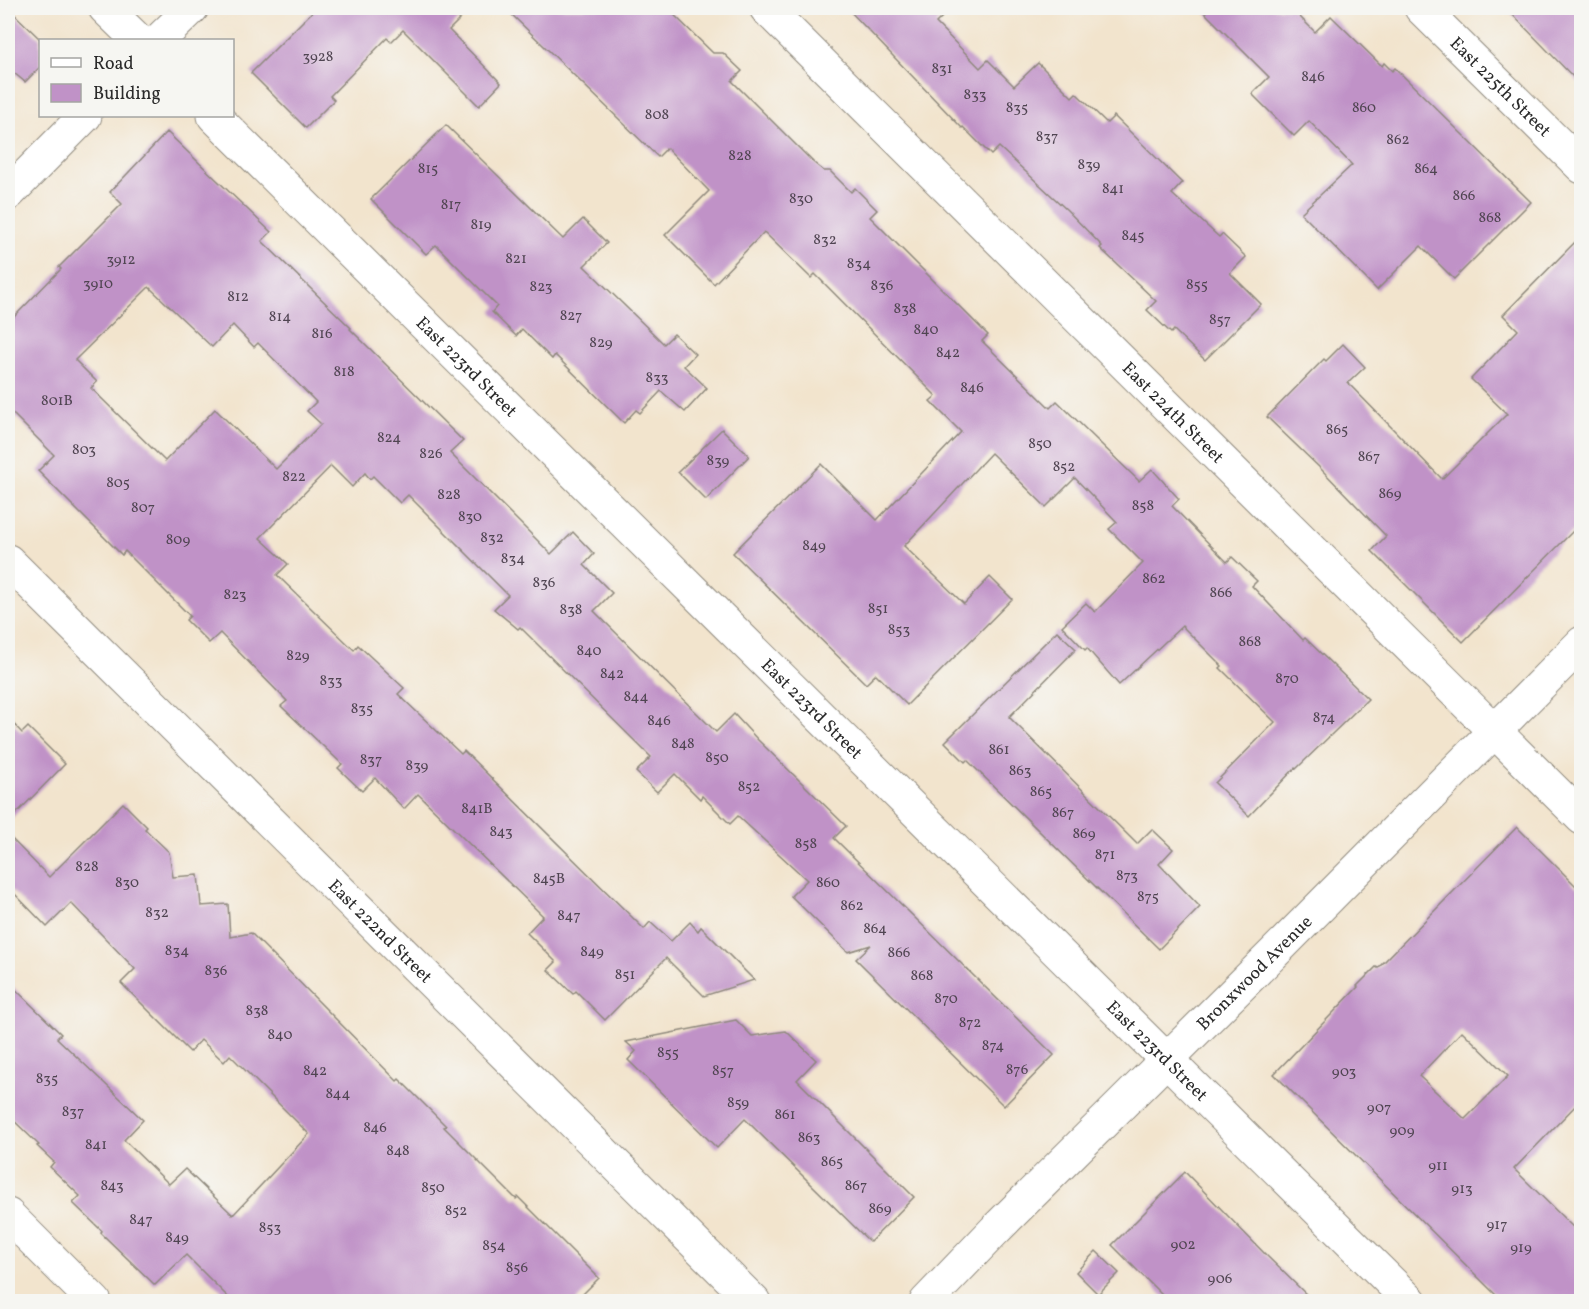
<svg xmlns="http://www.w3.org/2000/svg" width="1589" height="1309" viewBox="0 0 1589 1309" font-family="Vollkorn,serif">
	<style>
		.building { fill: #c092c7; fill-rule: evenodd }
		.lines { fill: none; stroke-linecap: round; stroke-linejoin: round }
		.minor-casing { stroke: #8e887c; stroke-width: 35 }
		.minor { stroke: #fff; stroke-width: 33 }
		.labels { text-anchor: middle; stroke-width: 6; stroke-linejoin: round; paint-order: stroke }
		.number-label { font-size: 15px; fill: #504552 }
		.street-label { font-size: 18px; fill: #2b2b2b; stroke: #f6f6f2 }
	</style>
	<rect width="100%" height="100%" fill="#f6f6f2"/>
	<filter id="ink" filterUnits="userSpaceOnUse"><feTurbulence type="fractalNoise" baseFrequency=".0167" numOctaves="2"/><feDisplacementMap in="SourceGraphic" scale="12" xChannelSelector="R" yChannelSelector="G"/><feConvolveMatrix kernelMatrix="1 2 1 2 8 2 1 2 1" color-interpolation-filters="sRGB"/></filter>
	<filter id="wash" filterUnits="userSpaceOnUse"><feTurbulence type="fractalNoise" baseFrequency=".008" numOctaves="4" result="noise"/><feDisplacementMap in="SourceGraphic" scale="24" xChannelSelector="R" yChannelSelector="G"/><feGaussianBlur stdDeviation="1.35" result="paint"/><feColorMatrix in="noise" values="0 0 0 0 0 0 0 0 0 0 0 0 0 0 0 0 0 1.4 0 .05"/><feComposite in="paint" operator="in"/></filter>
	<g filter="url(#wash)">
		<rect width="100%" height="100%" fill="#f2e4cd"/>
		<g id="blocks">
			<g class="building">
				<path d="M8,8L40,39V67L25,82L8,68Z"/>
				<path d="M316,8H471L449,30L501,83L479,106L403,30L391,42L387,38L330,96L334,100L306,128L251,73Z"/>
				<path d="M505,8H667L713,53H723L742,71L732,81L814,163L824,171H830L851,192L855,188L877,210L870,217L988,335L982,341L1050,408L1057,401L1139,481L1152,469L1179,499L1172,506L1227,562L1232,557L1257,581L1252,586L1303,640L1305,638L1368,699L1296,769L1295,768L1249,816L1215,783L1275,722L1220,668L1222,666L1182,626L1119,685L1087,648L1085,650L1062,626L1086,603L1095,612L1143,563L1109,529L1117,522L1075,478L1046,507L991,453L904,546L964,604L990,577L1012,599L907,705L876,674L866,684L733,553L821,464L877,520L961,432L930,401L936,396L815,274L811,278L764,232L714,284L665,235L709,191L667,148L658,157Z"/>
				<path d="M847,8H951L936,23L980,68L988,60L1014,86L1038,63L1072,97L1076,93L1107,123L1114,116L1182,183L1172,194L1219,237L1222,234L1246,257L1230,273L1261,304L1205,360L1174,330L1171,333L1147,310L1156,301L1100,248L1102,246L1067,210L999,147L991,155L963,127L962,128Z"/>
				<path d="M1200,8H1291L1315,32L1331,16L1382,66L1384,63L1392,71L1395,68L1531,202L1454,279L1421,246L1377,290L1301,213L1352,165L1309,121L1294,136L1252,94L1269,77Z"/>
				<path d="M1506,8H1581V85Z"/>
				<path d="M446,125L563,239L583,219L607,243L584,266L664,344L674,334L695,354L684,366L707,388L685,412L661,391L640,413L636,410L624,423L555,355L552,359L522,329L516,336L492,312L497,306L436,245L426,254L371,199Z"/>
				<path d="M167,132L271,232L262,241L351,328L350,329L463,441L450,453L551,554L573,532L594,554L584,565L612,593L594,611L716,732L734,714L758,740L846,826L834,838L1054,1055L1004,1106L856,959L871,945L848,952L791,896L807,880L738,816L730,824L702,796L700,799L675,774L657,792L636,772L651,757L520,627L518,629L494,609L508,595L408,495L400,503L373,476L370,479L365,473L352,487L331,466L260,538L288,564L277,575L354,650L358,645L404,688L398,694L461,754L464,751L644,929L650,922L671,941L690,922L698,931L701,927L754,980L704,996L666,958L605,1020L576,991L573,994L548,970L556,962L527,933L543,916L418,794L404,809L375,778L362,791L338,768L342,764L281,706L287,701L220,633L209,643L186,620L190,616L125,551L122,555L38,471L54,455L8,409V323L61,269L59,267L122,204L110,192ZM149,287L212,347L233,325L254,347L258,343L316,402L307,411L321,424L276,469L215,409L165,461L91,388L97,382L75,360Z"/>
				<path d="M1581,236V523L1463,642L1372,551L1386,536L1320,468L1267,417L1324,359L1326,361L1343,344L1365,367L1348,383L1442,479L1507,414L1471,379L1518,330L1503,315Z"/>
				<path d="M722,429L749,456L706,500L678,472Z"/>
				<path d="M1057,631L1076,649L1009,717L1137,844L1152,829L1173,849L1159,864L1200,907L1159,949L967,760L965,762L945,742Z"/>
				<path d="M8,718L22,733L28,727L65,764L8,822Z"/>
				<path d="M123,803L147,827L145,829L169,852L173,877L198,875L201,906L228,904L230,937L251,933L397,1081L399,1079L446,1126L444,1127L516,1199L518,1197L599,1278L575,1302H233L186,1255L155,1285L101,1233L102,1231L73,1203L80,1196L50,1167L54,1162L37,1146L39,1145L8,1115V982L61,1034L57,1038L143,1120L124,1140L169,1184L185,1169L233,1215L309,1134L230,1055L224,1062L201,1040L190,1052L121,983L135,969L71,903L47,927L8,887V835L49,877Z"/>
				<path d="M1517,827L1581,891V1100L1514,1169L1581,1235V1302H1503L1274,1074L1358,987L1357,986L1376,967L1378,968ZM1462,1031L1508,1076L1465,1119L1419,1076Z"/>
				<path d="M736,1020L752,1036L786,1031L816,1060L797,1080L914,1197L870,1242L745,1119L717,1148L628,1060L636,1051L626,1042Z"/>
				<path d="M1185,1172L1266,1255L1314,1302H1169L1112,1245Z"/>
				<path d="M1096,1251L1119,1273L1098,1294L1076,1272Z"/>
			</g>
		</g>
	</g>
	<g filter="url(#ink)">
		<use href="#blocks" fill-opacity="0" stroke="#8e887c" stroke-width="1.5"/>
		<g class="lines">
			<g class="minor-casing">
				<g id="minor">
					<path d="M105,8L138,40"/>
					<path id="s1" d="M766,8L1582,818"/>
					<path id="s2" d="M1421,8L1582,167"/>
					<path d="M159,40L192,8"/>
					<path id="s3" d="M214,116L1411,1302"/>
					<path d="M8,194L85,116"/>
					<path id="s4" d="M8,561L754,1302"/>
					<path d="M8,1215L95,1302"/>
					<path id="s5" d="M926,1302L995,1230L1274,953L1582,643"/>
				</g>
			</g>
			<use href="#minor" class="minor"/>
		</g>
	</g>
	<g class="labels">
		<g class="number-label">
			<text x="318" y="61">3928</text>
			<text x="942" y="73">831</text>
			<text x="1313" y="81">846</text>
			<text x="975" y="99">833</text>
			<text x="1017" y="112">835</text>
			<text x="1364" y="112">860</text>
			<text x="657" y="119">808</text>
			<text x="1047" y="141">837</text>
			<text x="1398" y="144">862</text>
			<text x="740" y="160">828</text>
			<text x="1089" y="169">839</text>
			<text x="428" y="173">815</text>
			<text x="1426" y="173">864</text>
			<text x="1113" y="193">841</text>
			<text x="1464" y="200">866</text>
			<text x="801" y="203">830</text>
			<text x="451" y="209">817</text>
			<text x="1490" y="222">868</text>
			<text x="481" y="229">819</text>
			<text x="1133" y="240">845</text>
			<text x="825" y="244">832</text>
			<text x="516" y="263">821</text>
			<text x="121" y="264">3912</text>
			<text x="859" y="268">834</text>
			<text x="98" y="288">3910</text>
			<text x="1197" y="289">855</text>
			<text x="882" y="290">836</text>
			<text x="541" y="291">823</text>
			<text x="238" y="301">812</text>
			<text x="905" y="313">838</text>
			<text x="571" y="320">827</text>
			<text x="280" y="321">814</text>
			<text x="1220" y="324">857</text>
			<text x="926" y="334">840</text>
			<text x="322" y="338">816</text>
			<text x="601" y="347">829</text>
			<text x="948" y="357">842</text>
			<text x="344" y="376">818</text>
			<text x="657" y="382">833</text>
			<text x="972" y="392">846</text>
			<text x="57" y="405">801B</text>
			<text x="1337" y="434">865</text>
			<text x="389" y="442">824</text>
			<text x="1040" y="448">850</text>
			<text x="84" y="454">803</text>
			<text x="431" y="458">826</text>
			<text x="1369" y="461">867</text>
			<text x="718" y="465">839</text>
			<text x="1064" y="471">852</text>
			<text x="294" y="481">822</text>
			<text x="118" y="487">805</text>
			<text x="1390" y="498">869</text>
			<text x="449" y="499">828</text>
			<text x="1143" y="510">858</text>
			<text x="143" y="512">807</text>
			<text x="470" y="521">830</text>
			<text x="492" y="542">832</text>
			<text x="178" y="544">809</text>
			<text x="814" y="550">849</text>
			<text x="513" y="563">834</text>
			<text x="1154" y="583">862</text>
			<text x="544" y="587">836</text>
			<text x="1221" y="597">866</text>
			<text x="235" y="599">823</text>
			<text x="878" y="613">851</text>
			<text x="571" y="614">838</text>
			<text x="899" y="634">853</text>
			<text x="1250" y="646">868</text>
			<text x="589" y="655">840</text>
			<text x="298" y="660">829</text>
			<text x="612" y="678">842</text>
			<text x="1287" y="683">870</text>
			<text x="331" y="685">833</text>
			<text x="636" y="701">844</text>
			<text x="362" y="713">835</text>
			<text x="1324" y="722">874</text>
			<text x="659" y="725">846</text>
			<text x="683" y="748">848</text>
			<text x="999" y="754">861</text>
			<text x="717" y="762">850</text>
			<text x="371" y="764">837</text>
			<text x="417" y="770">839</text>
			<text x="1020" y="775">863</text>
			<text x="749" y="791">852</text>
			<text x="1041" y="796">865</text>
			<text x="477" y="813">841B</text>
			<text x="1063" y="817">867</text>
			<text x="501" y="836">843</text>
			<text x="1084" y="838">869</text>
			<text x="806" y="848">858</text>
			<text x="1105" y="859">871</text>
			<text x="87" y="871">828</text>
			<text x="1127" y="880">873</text>
			<text x="549" y="883">845B</text>
			<text x="127" y="887">830</text>
			<text x="828" y="887">860</text>
			<text x="1148" y="901">875</text>
			<text x="852" y="910">862</text>
			<text x="157" y="917">832</text>
			<text x="569" y="920">847</text>
			<text x="875" y="933">864</text>
			<text x="177" y="955">834</text>
			<text x="592" y="956">849</text>
			<text x="899" y="957">866</text>
			<text x="216" y="975">836</text>
			<text x="625" y="979">851</text>
			<text x="922" y="980">868</text>
			<text x="946" y="1003">870</text>
			<text x="257" y="1015">838</text>
			<text x="970" y="1027">872</text>
			<text x="280" y="1039">840</text>
			<text x="993" y="1050">874</text>
			<text x="668" y="1057">855</text>
			<text x="1017" y="1074">876</text>
			<text x="315" y="1075">842</text>
			<text x="723" y="1075">857</text>
			<text x="1344" y="1076">903</text>
			<text x="47" y="1083">835</text>
			<text x="338" y="1098">844</text>
			<text x="738" y="1107">859</text>
			<text x="1379" y="1112">907</text>
			<text x="73" y="1116">837</text>
			<text x="785" y="1119">861</text>
			<text x="375" y="1132">846</text>
			<text x="1402" y="1135">909</text>
			<text x="809" y="1142">863</text>
			<text x="96" y="1149">841</text>
			<text x="398" y="1155">848</text>
			<text x="832" y="1166">865</text>
			<text x="1438" y="1170">911</text>
			<text x="112" y="1190">843</text>
			<text x="856" y="1190">867</text>
			<text x="433" y="1192">850</text>
			<text x="1462" y="1193">913</text>
			<text x="880" y="1213">869</text>
			<text x="456" y="1215">852</text>
			<text x="141" y="1224">847</text>
			<text x="1497" y="1229">917</text>
			<text x="270" y="1232">853</text>
			<text x="177" y="1242">849</text>
			<text x="1183" y="1249">902</text>
			<text x="494" y="1250">854</text>
			<text x="1521" y="1252">919</text>
			<text x="517" y="1272">856</text>
			<text x="1220" y="1283">906</text>
		</g>
		<g class="street-label">
			<text dy="6" stroke="none"><textPath href="#s2" startOffset="112">East 225th Street</textPath></text>
			<text dy="6" stroke="none"><textPath href="#s3" startOffset="356">East 223rd Street</textPath></text>
			<text dy="6" stroke="none"><textPath href="#s1" startOffset="574">East 224th Street</textPath></text>
			<text dy="6" stroke="none"><textPath href="#s3" startOffset="842">East 223rd Street</textPath></text>
			<text dy="6" stroke="none"><textPath href="#s4" startOffset="525">East 222nd Street</textPath></text>
			<text dy="6" stroke="none"><textPath href="#s5" startOffset="465">Bronxwood Avenue</textPath></text>
			<text dy="6" stroke="none"><textPath href="#s3" startOffset="1328">East 223rd Street</textPath></text>
		</g>
	</g>
	<rect width="1589" height="1309" fill="none" stroke="#f6f6f2" stroke-width="30"/>
	<rect x="39" y="39" width="195" height="78" fill="#f6f6f2" stroke="#a5a5a2" stroke-width="1.5"/>
	<rect x="51" y="58" width="30" height="9" fill="#ffffff" stroke="#a5a5a2" stroke-width="1.5"/>
	<text x="93" y="69" font-size="18" fill="#2b2b2b">Road</text>
	<rect x="51" y="84" width="30" height="18" fill="#c092c7" stroke="#a5a5a2" stroke-width="1.5"/>
	<text x="93" y="99" font-size="18" fill="#2b2b2b">Building</text>
</svg>
